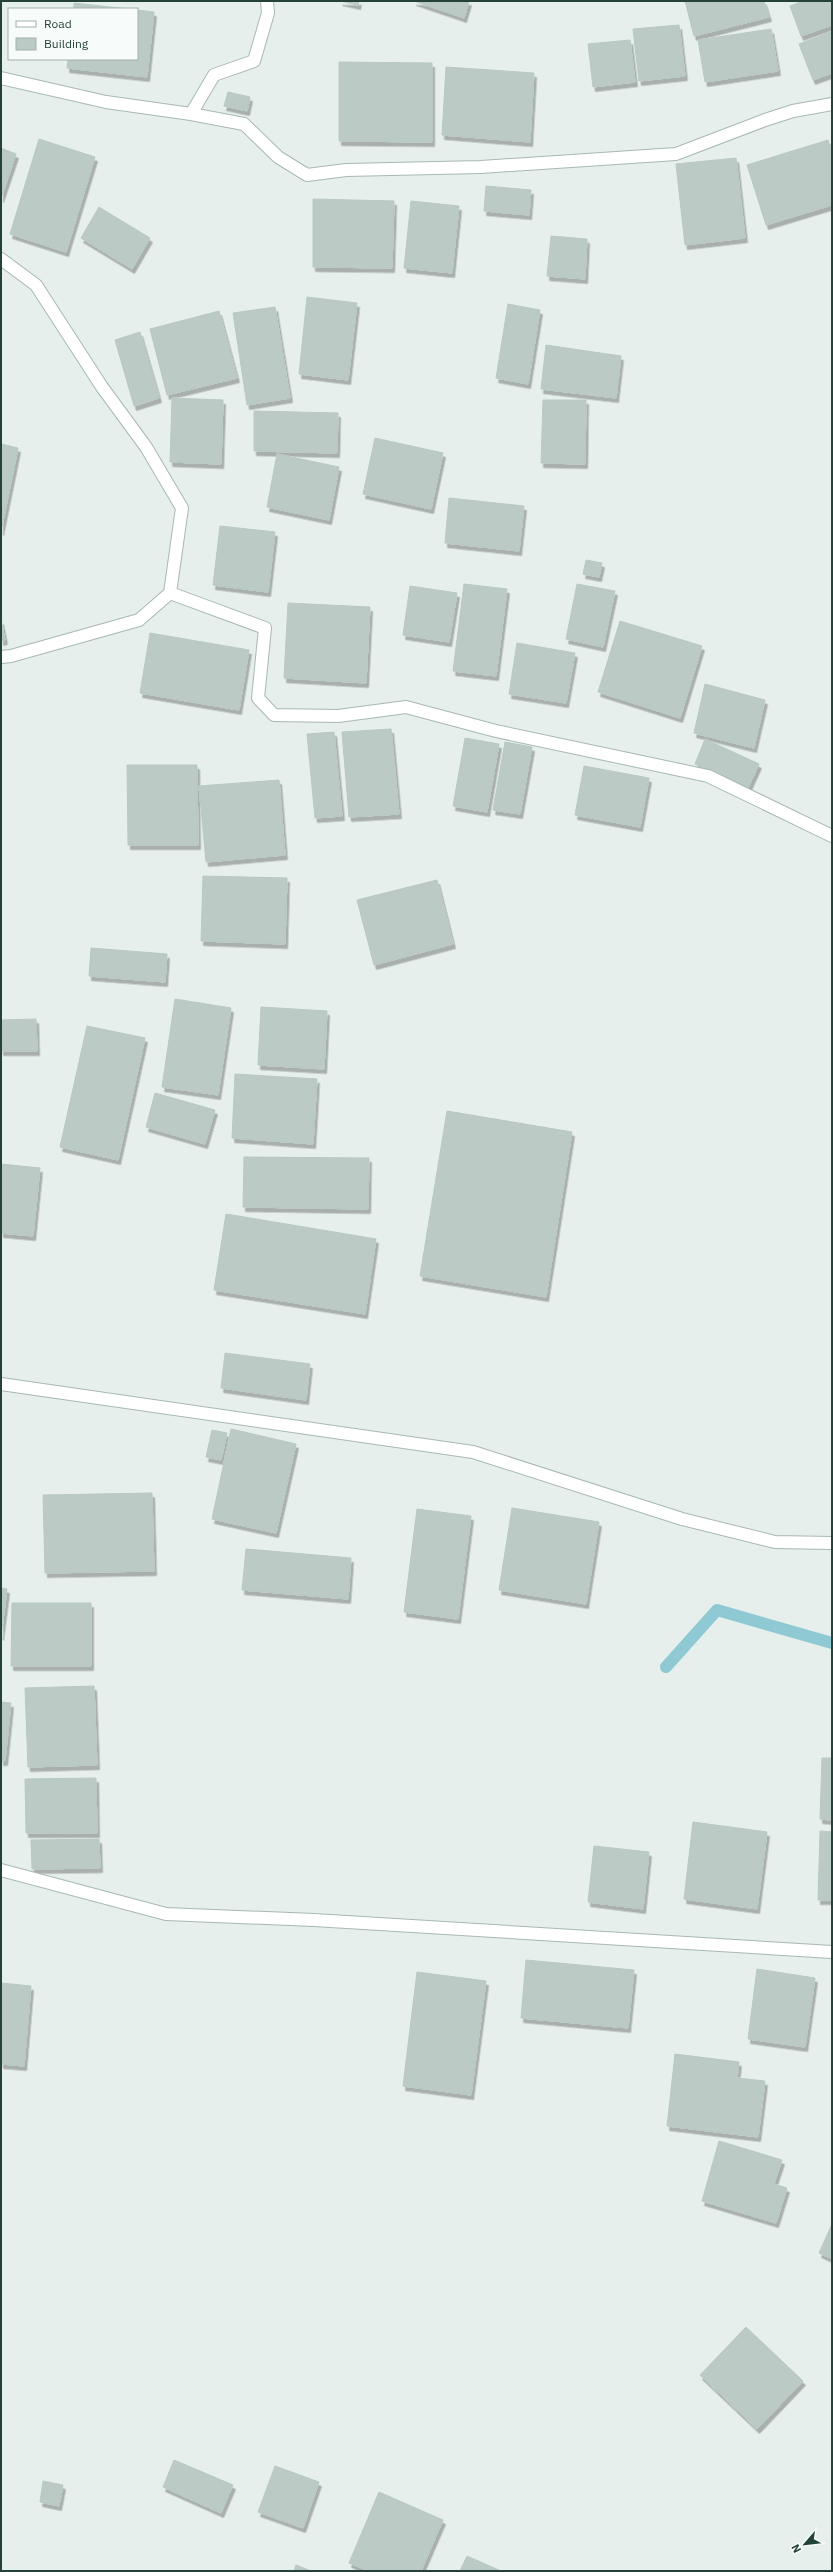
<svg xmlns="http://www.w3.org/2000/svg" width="833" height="2572" viewBox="0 0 833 2572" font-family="'IBM Plex Sans',sans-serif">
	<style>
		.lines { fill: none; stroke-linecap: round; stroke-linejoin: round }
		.stream { stroke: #8ec9d4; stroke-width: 12 }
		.building { fill: #bbcac4; stroke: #b8c9c2; filter: url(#shadow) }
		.street-casing { stroke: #a8b8b2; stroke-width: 14 }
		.street { stroke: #fff; stroke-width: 12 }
	</style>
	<defs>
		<filter id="shadow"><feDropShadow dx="2.5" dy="4.5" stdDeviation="0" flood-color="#0004"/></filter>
	</defs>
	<rect width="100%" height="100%" fill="#e6efeb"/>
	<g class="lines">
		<path class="stream" d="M666,1667L717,1610L832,1643"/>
	</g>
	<g class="building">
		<path d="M340,1H359L358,5Z"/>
		<path d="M414,1H469L464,18Z"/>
		<path d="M685,1H764L769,17L694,36Z"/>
		<path d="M803,1H832V25L801,36L790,6Z"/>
		<path d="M74,3L129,9H74Z"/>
		<path d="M137,10L154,12L147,77L67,68L68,59H137Z"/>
		<path d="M679,25L685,76L639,81L633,29Z"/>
		<path d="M771,29L778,71L705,82L698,40Z"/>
		<path d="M832,31V73L813,80L799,44Z"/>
		<path d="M630,40L635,82L593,87L588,44Z"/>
		<path d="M339,62L432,63V142L339,141Z"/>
		<path d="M446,67L534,73L530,142L442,135Z"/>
		<path d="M228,92L250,97L247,111L224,106Z"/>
		<path d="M39,139L95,157L66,252L10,234Z"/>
		<path d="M828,140L832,153V205L766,225L747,165Z"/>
		<path d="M1,148L16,154L1,198Z"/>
		<path d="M736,158L745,238L685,245L676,164Z"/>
		<path d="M486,186L531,190L529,215L484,211Z"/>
		<path d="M313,199L394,201L392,268L313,267Z"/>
		<path d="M411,201L459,206L452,273L404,268Z"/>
		<path d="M99,207L150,238L132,269L81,238Z"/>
		<path d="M551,236L587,239L585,279L547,276Z"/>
		<path d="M307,297L357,303L348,380L299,374Z"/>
		<path d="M508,304L540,310L528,384L496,378Z"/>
		<path d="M275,307L290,398L247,405L233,313Z"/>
		<path d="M219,311L237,378L167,395L150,329Z"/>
		<path d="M140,332L159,398L134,406L115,340Z"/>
		<path d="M546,345L621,356L616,398L541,389Z"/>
		<path d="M172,398L223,400L221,464L170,462Z"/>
		<path d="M543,400H586L585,464L541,463Z"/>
		<path d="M254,411L338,413L337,453L254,451Z"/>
		<path d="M375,438L443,453L431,509L363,494Z"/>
		<path d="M1,444L18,448L1,531Z"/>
		<path d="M277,454L339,467L329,520L267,507Z"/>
		<path d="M449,498L524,506L519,551L445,543Z"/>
		<path d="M220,526L275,532L268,592L213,585Z"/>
		<path d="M586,560L602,563L599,577L583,574Z"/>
		<path d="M464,584L507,589L496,676L453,671Z"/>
		<path d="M577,584L615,591L603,647L566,639Z"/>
		<path d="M410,586L457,593L449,642L403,635Z"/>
		<path d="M288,603L370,607L366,683L284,678Z"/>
		<path d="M1,620L5,640L1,641Z"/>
		<path d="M620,621L702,646L680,718L598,692Z"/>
		<path d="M150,633L249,650L239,710L140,693Z"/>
		<path d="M517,643L575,653L566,703L509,694Z"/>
		<path d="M705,684L765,700L754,748L694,733Z"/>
		<path d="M391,729L399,814L349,817L342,732Z"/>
		<path d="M334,732L342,816L315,818L307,734Z"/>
		<path d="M465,738L499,744L487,812L453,806Z"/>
		<path d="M705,739L759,764L748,788L695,764Z"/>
		<path d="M505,742L532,747L520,814L493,810Z"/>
		<path d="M127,765H197L198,845H128Z"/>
		<path d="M584,766L649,778L640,827L575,815Z"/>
		<path d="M279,780L285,855L206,862L199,786Z"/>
		<path d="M203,876L287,878L285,944L201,941Z"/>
		<path d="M437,880L453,944L374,965L357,900Z"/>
		<path d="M91,948L167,954L165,982L89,976Z"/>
		<path d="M175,999L231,1008L218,1095L162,1087Z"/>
		<path d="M261,1007L327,1011L324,1069L258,1065Z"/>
		<path d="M36,1019L37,1051H1V1020Z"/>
		<path d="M87,1026L145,1038L118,1160L60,1147Z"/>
		<path d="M235,1074L317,1079L313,1144L232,1138Z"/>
		<path d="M155,1093L215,1110L205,1144L146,1127Z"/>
		<path d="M447,1111L572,1132L546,1297L420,1276Z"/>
		<path d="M244,1157L369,1158L368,1209L243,1207Z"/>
		<path d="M1,1164L40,1168L33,1236L1,1233Z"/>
		<path d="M226,1214L376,1239L365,1314L214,1290Z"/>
		<path d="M225,1353L310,1364L306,1400L221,1388Z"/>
		<path d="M231,1429L296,1444L276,1533L212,1519Z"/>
		<path d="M212,1430L227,1433L221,1460L206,1457Z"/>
		<path d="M152,1493L154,1571L45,1573L43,1495Z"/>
		<path d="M512,1508L599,1522L586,1604L499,1590Z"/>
		<path d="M417,1509L471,1516L458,1619L404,1612Z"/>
		<path d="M246,1549L351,1558L348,1599L242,1590Z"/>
		<path d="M1,1588L7,1589L1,1636Z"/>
		<path d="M12,1603H91V1666H11Z"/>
		<path d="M94,1686L97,1765L28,1767L25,1688Z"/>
		<path d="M1,1702L11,1703L5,1761H1Z"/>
		<path d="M822,1758H832V1820L820,1819Z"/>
		<path d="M96,1778L97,1833H26L25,1779Z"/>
		<path d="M693,1822L767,1832L757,1909L684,1899Z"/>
		<path d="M820,1831L832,1832V1900H818Z"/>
		<path d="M99,1839L100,1868L32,1869L31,1840Z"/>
		<path d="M594,1846L649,1852L643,1909L588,1902Z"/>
		<path d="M526,1960L634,1970L628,2028L521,2018Z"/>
		<path d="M757,1969L815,1978L805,2047L748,2039Z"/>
		<path d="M417,1972L486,1981L471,2095L403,2086Z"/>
		<path d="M1,1983L31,1986L24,2066L1,2064Z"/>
		<path d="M675,2054L739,2062L737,2078L765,2081L758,2137L667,2126Z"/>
		<path d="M719,2141L782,2160L774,2184L787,2188L776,2223L702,2201Z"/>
		<path d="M832,2224V2259L819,2253Z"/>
		<path d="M746,2327L803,2381L757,2429L700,2375Z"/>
		<path d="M174,2460L233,2485L221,2513L163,2487Z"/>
		<path d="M275,2466L319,2482L303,2528L258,2512Z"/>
		<path d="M43,2481L63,2485L59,2506L40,2502Z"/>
		<path d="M379,2492L443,2520L421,2571H369L349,2563Z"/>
		<path d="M467,2556L501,2571H460Z"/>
		<path d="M296,2565L311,2571H294Z"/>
	</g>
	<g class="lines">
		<g class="street-casing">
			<g id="street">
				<path d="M1,78L106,102L191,114L214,75L254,61L268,13L267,1"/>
				<path d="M191,114L244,124L278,157L307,175L346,170L481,167L676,154L765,120L793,111L832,104"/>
				<path d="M1,259L36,285L102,387L146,447L182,508L170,593L139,620L11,656L1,657"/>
				<path d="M170,593L265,628L258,698L274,715L338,716L406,707L496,731L708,776L832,836"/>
				<path d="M1,1384L473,1452L682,1519L775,1542L832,1543"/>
				<path d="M1,1870L166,1914L314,1920L832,1952"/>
			</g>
		</g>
		<use href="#street" class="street"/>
	</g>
	<rect width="833" height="2572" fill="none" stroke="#24423a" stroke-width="4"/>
	<rect x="8" y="8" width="130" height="52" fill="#f7fbf9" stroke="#a3b1ad"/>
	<rect x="16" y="21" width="20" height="6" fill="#ffffff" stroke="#a3b1ad"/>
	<text x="44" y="28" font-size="12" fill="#24423a">Road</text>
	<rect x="16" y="38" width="20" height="12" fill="#bbcac4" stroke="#a3b1ad"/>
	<text x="44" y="48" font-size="12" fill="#24423a">Building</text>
	<g transform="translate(805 2544) rotate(242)" stroke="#f7fbf9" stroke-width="3" paint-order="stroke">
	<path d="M0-3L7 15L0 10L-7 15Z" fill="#24423a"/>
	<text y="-6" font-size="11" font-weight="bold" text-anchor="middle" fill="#24423a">N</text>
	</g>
</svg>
